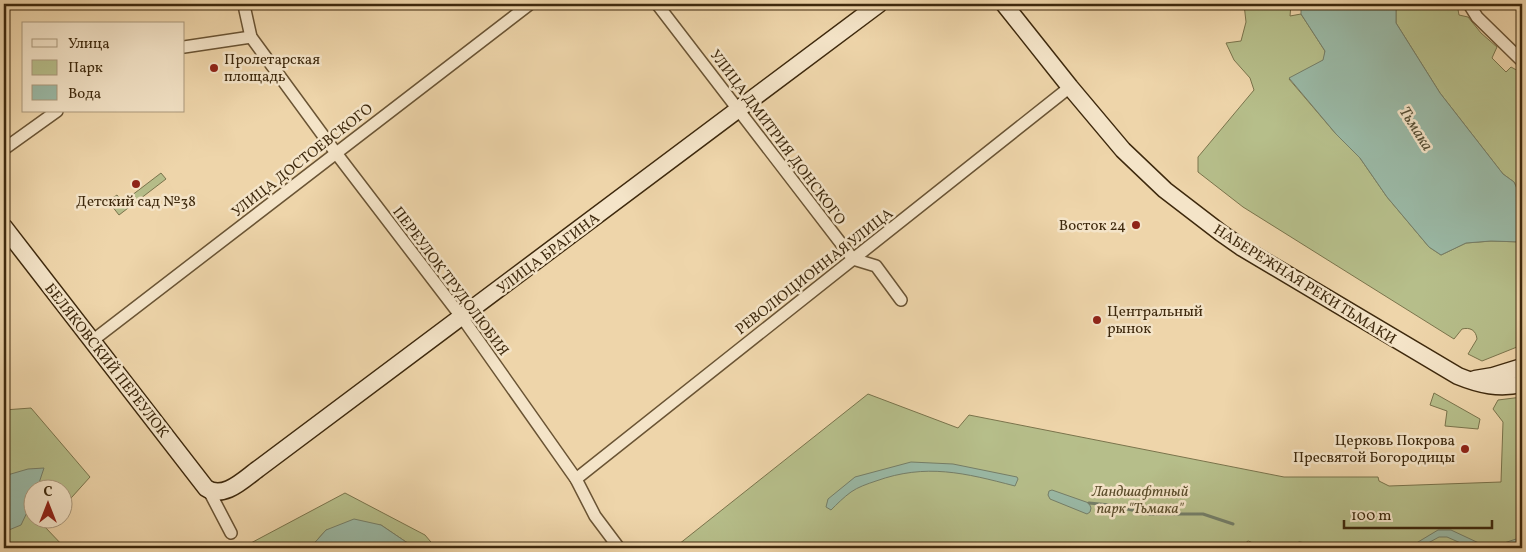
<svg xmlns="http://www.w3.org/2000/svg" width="1526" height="552" viewBox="0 0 1526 552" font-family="Vollkorn,serif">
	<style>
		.green { fill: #b6be8a; stroke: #7a744c }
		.water { fill: #9ab9a6; stroke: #757f69 }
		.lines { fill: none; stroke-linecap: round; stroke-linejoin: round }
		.stream { stroke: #757f69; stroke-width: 3 }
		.street-casing { stroke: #6a5434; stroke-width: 14 }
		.secondary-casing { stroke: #3e290d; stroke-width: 19 }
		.street { stroke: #f4e4c8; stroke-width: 11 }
		.secondary { stroke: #f4e4c8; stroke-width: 16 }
		.poi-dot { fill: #8f2418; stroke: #f4e4c8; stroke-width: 2 }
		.labels { text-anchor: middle; stroke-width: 5; stroke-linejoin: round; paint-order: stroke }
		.poi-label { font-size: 15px; fill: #3e290d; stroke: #f4e4c8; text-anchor: start }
		.street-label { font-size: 15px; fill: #3e290d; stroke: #f4e4c8 }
		.park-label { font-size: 15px; font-style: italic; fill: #5c4e2c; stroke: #f4e4c8 }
		.water-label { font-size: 16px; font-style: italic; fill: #554d33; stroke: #f4e4c8 }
	</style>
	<rect width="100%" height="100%" fill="#eed5aa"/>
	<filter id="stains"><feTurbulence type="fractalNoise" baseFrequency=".004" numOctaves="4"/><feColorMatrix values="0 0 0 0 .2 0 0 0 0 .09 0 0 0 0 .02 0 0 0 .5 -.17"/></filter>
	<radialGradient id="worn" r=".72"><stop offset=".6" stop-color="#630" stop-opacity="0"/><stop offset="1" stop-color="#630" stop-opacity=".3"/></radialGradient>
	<g class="green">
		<path d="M1244,4H1291L1290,16L1301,14L1325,51L1324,60L1289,79L1336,134L1360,158L1387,197L1429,247L1441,255L1466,243L1491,241L1522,242V345L1482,361L1468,354L1477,339C1476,330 1470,327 1462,329L1454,339L1243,207L1198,172V157L1254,90L1250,78L1234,60L1226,43L1241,41L1246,22Z"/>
		<path d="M1396,4H1457L1459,15L1468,17L1481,33L1497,47L1492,58L1506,72L1511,67L1522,73V200L1514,182L1503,174L1440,93L1396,23Z"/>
		<path d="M161,173L166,179L119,215L108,201L117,195L123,202Z"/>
		<path d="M1434,393L1480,419L1478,429L1445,426L1447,411L1430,405Z"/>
		<path d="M868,394L958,428L969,415L1284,477H1378L1379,481L1389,486L1501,482L1503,422L1493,409L1498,400L1522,397V548H1344L1299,542L1295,547L1296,548H1259L1251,542L1248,541L1239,548H674Z"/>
		<path d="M31,408L90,477L63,507L62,490H32V520H51L45,527L65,548H4V410Z"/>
		<path d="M345,493L425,535L436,548H415L381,525L326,530L310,548H248L249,544Z"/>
	</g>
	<g class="water">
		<path d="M1301,4H1396V23L1440,93L1503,174L1514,182L1522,200V242L1491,241L1466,243L1441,255L1429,247L1387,197L1360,158L1336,134L1289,78L1323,60L1325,51L1301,14Z"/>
		<path d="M911,462L953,464L1017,477L1018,479L1015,486C965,473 926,463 876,481C867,484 858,487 851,492C844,497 837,504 831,510L826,507L828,499L855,477Z"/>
		<path d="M44,468L37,489L32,490V502L21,525L4,532V476L28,469Z"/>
		<path d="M1052,490L1089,503L1091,508L1090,512L1087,514L1050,499L1048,495L1049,491Z"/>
		<path d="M354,519L381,525L415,548H310L326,530Z"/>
		<path d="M1438,530H1451L1481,544L1495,546L1522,537V547L1517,548H1472L1447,537H1439L1419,548H1408Z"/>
		<path d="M1299,542L1305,543L1344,548H1296V543Z"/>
	</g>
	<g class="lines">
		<path class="stream" d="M1089,503L1110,505L1149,514H1203L1233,524"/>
		<g class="street-casing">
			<g id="street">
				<path d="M245,4V10L251,37L336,153L466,323L576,479L595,516L619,548"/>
				<path d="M657,4L853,259L876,266L901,300"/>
				<path d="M1469,4L1477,17L1522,61"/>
				<path d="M184,47L251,37"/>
				<path d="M4,149L57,111"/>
				<path d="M92,341L530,4"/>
				<path d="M576,479L1070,87"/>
				<path d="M208,489L231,533"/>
			</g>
		</g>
		<g class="secondary-casing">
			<g id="secondary">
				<path d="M1004,4L1070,87L1123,150L1165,190L1221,233L1241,247L1458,376C1480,385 1499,389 1522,384"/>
				<path d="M4,227L206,488C224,500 244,479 258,469L879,4"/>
				<path d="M1475,379L1493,376L1522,367"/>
			</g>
		</g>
		<use href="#street" class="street"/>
		<use href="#secondary" class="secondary"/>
	</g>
	<g class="poi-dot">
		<circle cx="214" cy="68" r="5"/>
		<circle cx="136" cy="184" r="5"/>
		<circle cx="1136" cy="225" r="5"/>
		<circle cx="1097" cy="320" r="5"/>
		<circle cx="1465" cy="449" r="5"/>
	</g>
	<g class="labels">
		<g class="poi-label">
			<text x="224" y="64">Пролетарская<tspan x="224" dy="17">площадь</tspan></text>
			<text x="136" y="206" text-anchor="middle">Детский сад №38</text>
			<text x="1126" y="230" text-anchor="end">Восток 24</text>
			<text x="1107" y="316">Центральный<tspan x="1107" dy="17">рынок</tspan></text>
			<text x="1455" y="445" text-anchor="end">Церковь Покрова<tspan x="1455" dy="17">Пресвятой Богородицы</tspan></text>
		</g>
		<g class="street-label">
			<text transform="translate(778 137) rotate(53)" y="5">УЛИЦА ДМИТРИЯ ДОНСКОГО</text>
			<text transform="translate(302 160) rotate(-38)" y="5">УЛИЦА ДОСТОЕВСКОГО</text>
			<text transform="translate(548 253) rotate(-37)" y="5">УЛИЦА БРАГИНА</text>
			<text transform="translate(814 271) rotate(-38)" y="5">РЕВОЛЮЦИОННАЯ УЛИЦА</text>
			<text transform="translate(451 281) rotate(53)" y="5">ПЕРЕУЛОК ТРУДОЛЮБИЯ</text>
			<text transform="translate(1305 284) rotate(32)" y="5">НАБЕРЕЖНАЯ РЕКИ ТЬМАКИ</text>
			<text transform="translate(107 360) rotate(52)" y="5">БЕЛЯКОВСКИЙ ПЕРЕУЛОК</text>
		</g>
		<g class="park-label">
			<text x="1140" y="496">Ландшафтный<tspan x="1140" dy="17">парк "Тьмака"</tspan></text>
		</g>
		<g class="water-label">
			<text transform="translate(1417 128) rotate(58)" y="6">Тьмака</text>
		</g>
	</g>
	<rect width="1526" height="552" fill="none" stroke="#eed5aa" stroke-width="20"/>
	<rect x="5" y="5" width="1516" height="542" fill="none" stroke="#3e290d" stroke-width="2.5"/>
	<rect x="10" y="10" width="1506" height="532" fill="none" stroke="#3e290d"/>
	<rect x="22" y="22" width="162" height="90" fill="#f4e4c8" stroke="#ab997d"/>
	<rect x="32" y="39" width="25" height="8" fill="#f4e4c8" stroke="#ab997d"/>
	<text x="68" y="48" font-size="15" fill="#3e290d">Улица</text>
	<rect x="32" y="60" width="25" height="15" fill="#b6be8a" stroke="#ab997d"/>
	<text x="68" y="72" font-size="15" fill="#3e290d">Парк</text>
	<rect x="32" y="85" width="25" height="15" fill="#9ab9a6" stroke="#ab997d"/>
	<text x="68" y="98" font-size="15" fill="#3e290d">Вода</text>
	<g transform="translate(48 504)"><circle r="24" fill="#f4e4c8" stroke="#ab997d"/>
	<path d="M0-4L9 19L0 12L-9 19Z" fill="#8f2418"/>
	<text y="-8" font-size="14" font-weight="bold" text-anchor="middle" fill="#3e290d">С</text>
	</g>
	<path d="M1344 520v8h148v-8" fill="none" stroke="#3e290d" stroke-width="2.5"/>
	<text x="1351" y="520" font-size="15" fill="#3e290d" stroke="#f4e4c8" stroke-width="4" paint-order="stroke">100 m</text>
	<rect width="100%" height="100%" filter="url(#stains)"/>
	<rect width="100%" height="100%" fill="url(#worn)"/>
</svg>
